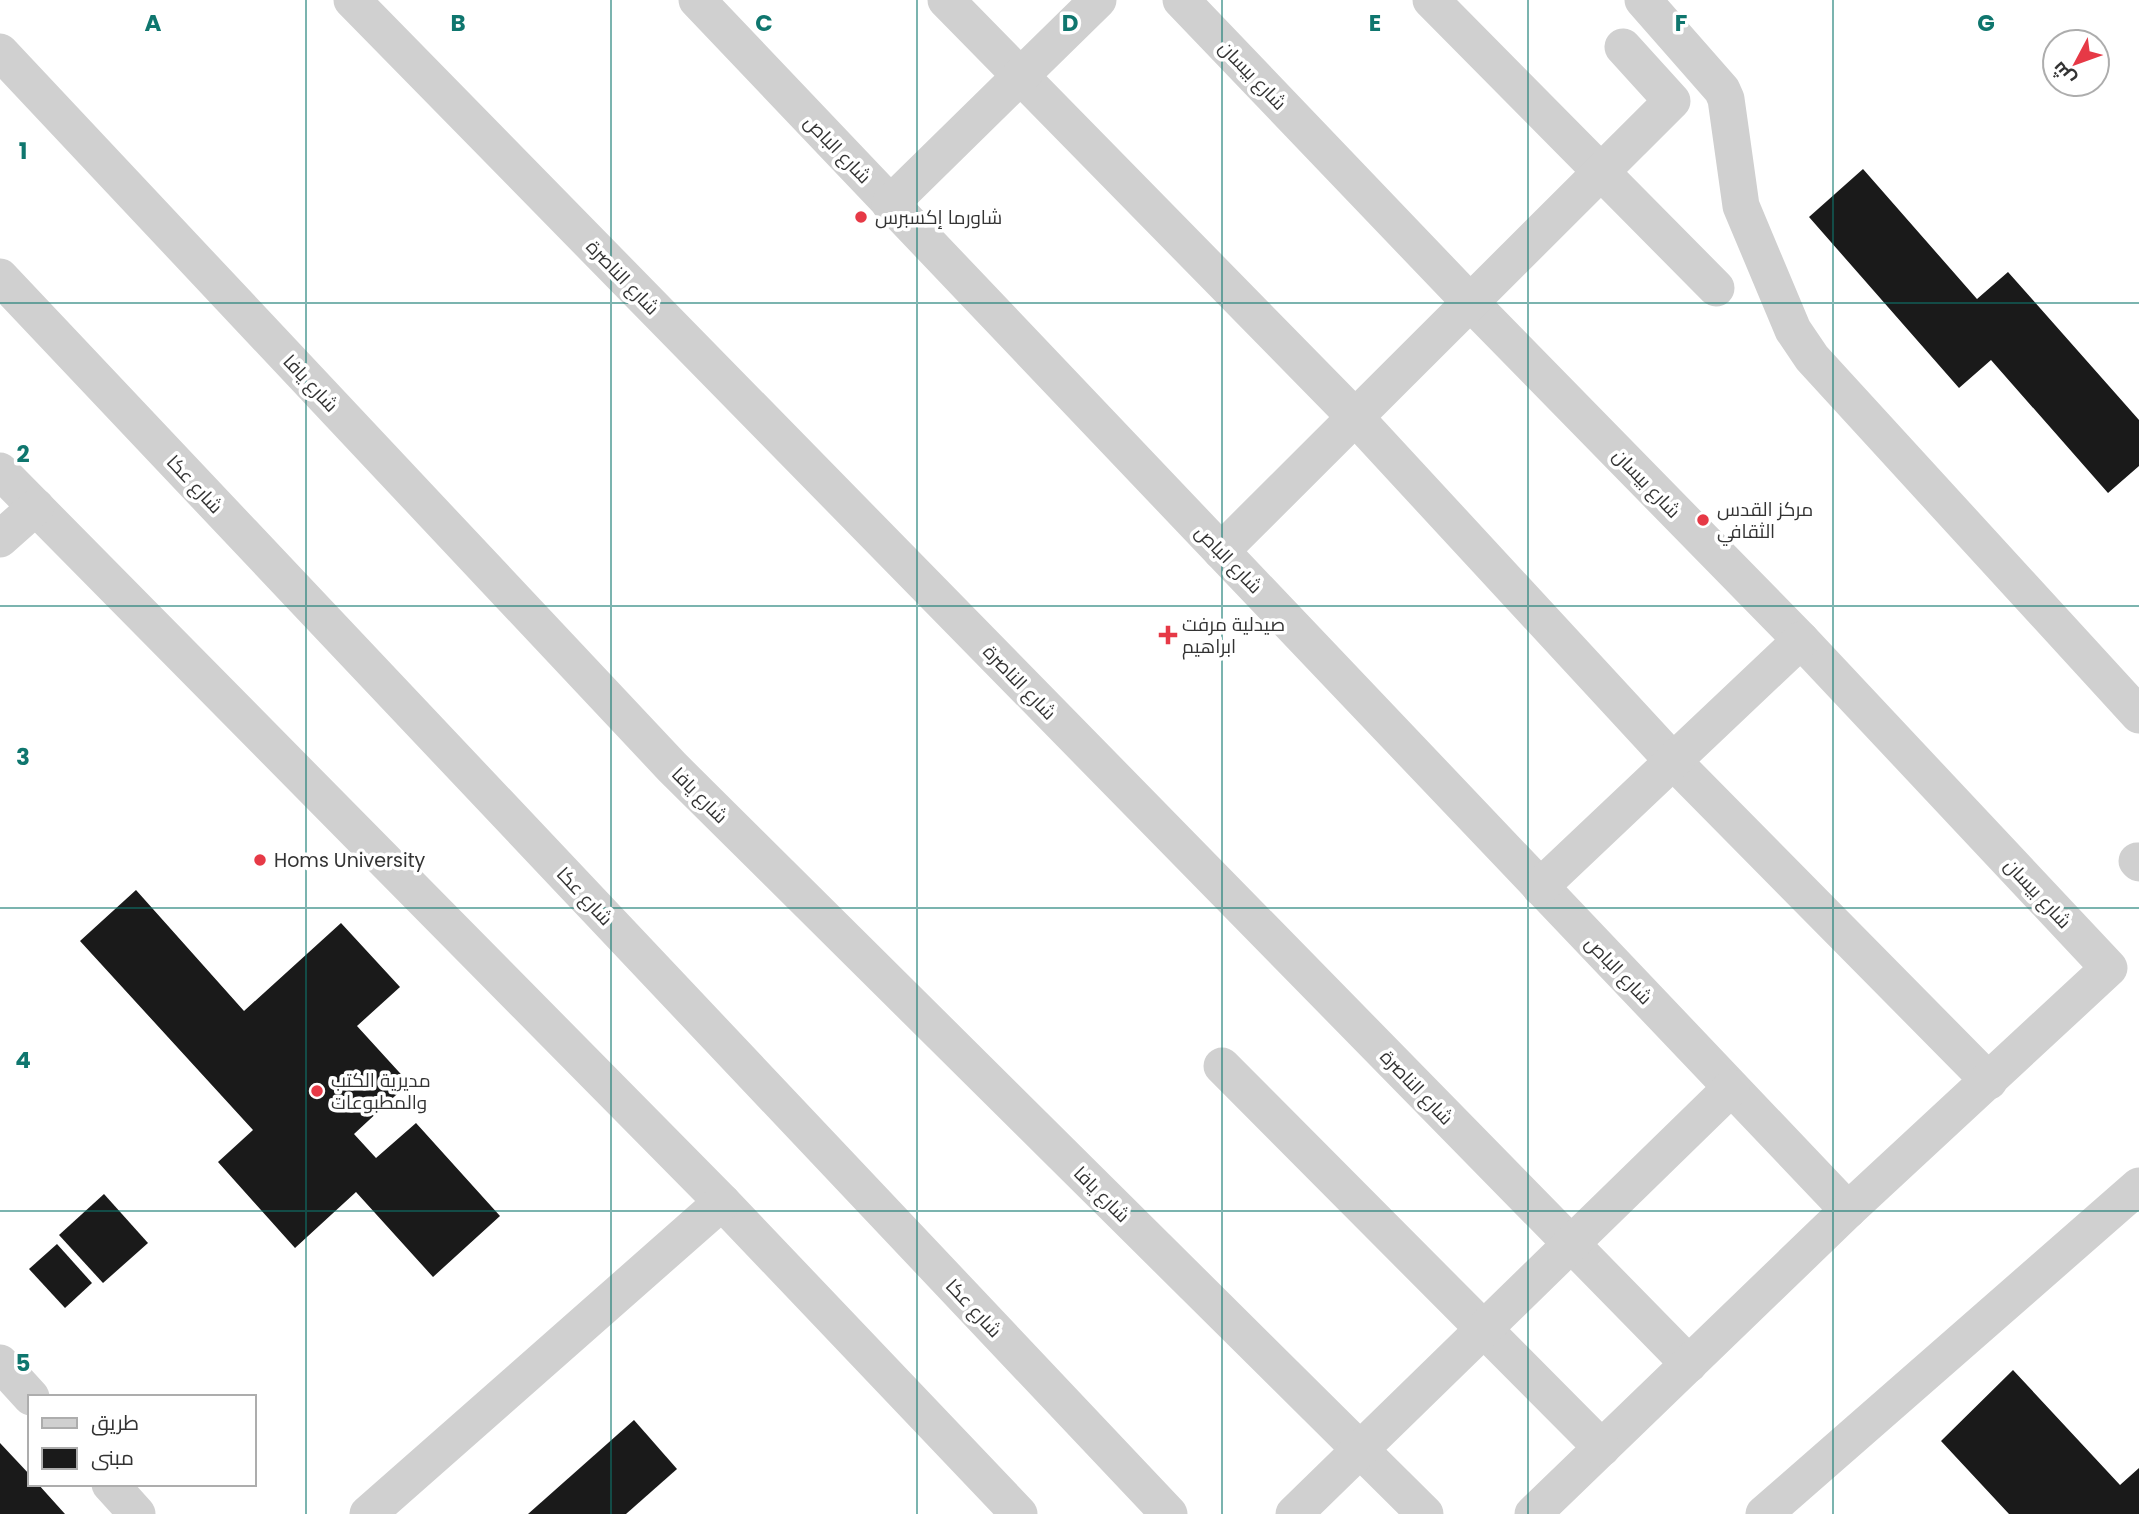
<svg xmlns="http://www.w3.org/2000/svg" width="2139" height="1514" viewBox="0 0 2139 1514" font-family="Poppins,Cairo,sans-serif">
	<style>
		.building { fill: #1a1a1a }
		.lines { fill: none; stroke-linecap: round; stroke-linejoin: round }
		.minor { stroke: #d0d0d0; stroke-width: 37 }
		.grid { fill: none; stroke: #0f766e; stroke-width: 2; stroke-opacity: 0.55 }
		.poi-dot { fill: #e63946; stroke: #fff; stroke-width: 2.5 }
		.labels { text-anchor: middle; stroke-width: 7; stroke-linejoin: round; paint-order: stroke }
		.street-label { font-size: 19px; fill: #333; stroke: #fff }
		.poi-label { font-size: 19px; fill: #333; stroke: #fff; text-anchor: start }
		.grid-label { font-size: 23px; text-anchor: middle; font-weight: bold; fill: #0f766e; stroke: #fff; stroke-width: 7; stroke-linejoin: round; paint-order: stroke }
	</style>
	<rect width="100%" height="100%" fill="#fff"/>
	<g class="building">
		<path d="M1863,169L1977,299L2008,272L2139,420V466L2108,493L1991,360L1959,388L1809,217Z"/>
		<path d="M136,890L244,1011L341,923L400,987L357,1026L409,1083L354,1134L376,1158L416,1123L500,1216L433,1277L356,1192L295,1248L218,1162L253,1130L80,941Z"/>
		<path d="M104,1194L148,1243L103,1283L59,1235Z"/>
		<path d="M57,1244L92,1283L65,1308L29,1269Z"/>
		<path d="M2013,1370L2120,1485L2139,1468V1514H2009L1941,1441Z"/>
		<path d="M634,1420L677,1469L626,1514H528Z"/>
		<path d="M0,1443L30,1475V1484H38L65,1514H0Z"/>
	</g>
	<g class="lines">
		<g class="minor">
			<path d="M352,0L1689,1364"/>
			<path d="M697,0L1848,1210"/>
			<path d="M946,0L1355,417L1673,761L1989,1081"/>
			<path d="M1181,0L1470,302L1801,640L2109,968L1848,1210L1533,1514"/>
			<path d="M1431,0L1716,288"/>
			<path d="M1643,0L1722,90L1726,99L1741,206L1793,330L1812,358L2139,715"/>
			<path d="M0,52L672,767L1425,1514"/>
			<path d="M890,204L1098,0"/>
			<path d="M0,277L1169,1514"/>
			<path d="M0,471L722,1202L1019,1514"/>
			<path d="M0,539L36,507"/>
			<path d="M1221,551L1672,101L1623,47"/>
			<path d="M2137,861L2139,863"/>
			<path d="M1540,887L1801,640"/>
			<path d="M1222,1066L1602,1448"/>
			<path d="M0,1363L31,1397"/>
			<path d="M110,1484L137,1514"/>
			<path d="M368,1514L722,1202"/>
			<path d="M1294,1514L1731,1088"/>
			<path d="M1764,1514L2139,1186"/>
		</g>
	</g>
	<path class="grid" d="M306,0V1514M611,0V1514M917,0V1514M1222,0V1514M1528,0V1514M1833,0V1514M0,303H2139M0,606H2139M0,908H2139M0,1211H2139"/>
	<g class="poi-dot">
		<circle cx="861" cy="217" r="7"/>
		<circle cx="1703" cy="520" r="7"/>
		<path d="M1164.5 624.5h7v7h7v7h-7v7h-7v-7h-7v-7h7z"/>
		<circle cx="260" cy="860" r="7"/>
		<circle cx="317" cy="1091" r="7"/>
	</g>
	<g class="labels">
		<g class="street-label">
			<text transform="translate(1253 75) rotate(46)" y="7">شارع بيسان</text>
			<text transform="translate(838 149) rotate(46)" y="7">شارع الباص</text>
			<text transform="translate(623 277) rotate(46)" y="7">شارع الناصرة</text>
			<text transform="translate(311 383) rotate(47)" y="7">شارع يافا</text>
			<text transform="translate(1647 483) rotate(46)" y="7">شارع بيسان</text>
			<text transform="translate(195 484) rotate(47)" y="7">شارع عكا</text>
			<text transform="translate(1229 559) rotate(46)" y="7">شارع الباص</text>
			<text transform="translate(1020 682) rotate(46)" y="7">شارع الناصرة</text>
			<text transform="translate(700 795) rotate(45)" y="7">شارع يافا</text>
			<text transform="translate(2038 893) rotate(47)" y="7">شارع بيسان</text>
			<text transform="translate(585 896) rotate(47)" y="7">شارع عكا</text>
			<text transform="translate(1619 970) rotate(46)" y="7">شارع الباص</text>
			<text transform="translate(1417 1087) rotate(46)" y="7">شارع الناصرة</text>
			<text transform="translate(1102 1194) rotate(45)" y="7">شارع يافا</text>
			<text transform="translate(974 1308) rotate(47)" y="7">شارع عكا</text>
		</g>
		<g class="poi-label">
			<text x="875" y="224">شاورما إكسبرس</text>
			<text x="1717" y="516">مركز القدس<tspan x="1717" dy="22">الثقافي</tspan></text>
			<text x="1182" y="631">صيدلية مرفت<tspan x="1182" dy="22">ابراهيم</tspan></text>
			<text x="274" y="867">Homs University</text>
			<text x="331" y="1087">مديرية الكتب<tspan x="331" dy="22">والمطبوعات</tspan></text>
		</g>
	</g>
	<g class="grid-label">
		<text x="153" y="31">A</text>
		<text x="458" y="31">B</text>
		<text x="764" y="31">C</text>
		<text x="1070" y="31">D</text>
		<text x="1375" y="31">E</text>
		<text x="1681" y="31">F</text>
		<text x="1986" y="31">G</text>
		<text x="23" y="159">1</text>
		<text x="23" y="462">2</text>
		<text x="23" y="765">3</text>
		<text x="23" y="1068">4</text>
		<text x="23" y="1371">5</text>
	</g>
	<rect x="28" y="1395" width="228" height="91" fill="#ffffff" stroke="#adadad" stroke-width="2"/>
	<rect x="42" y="1418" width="35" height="10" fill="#d0d0d0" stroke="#adadad" stroke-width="2"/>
	<text x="91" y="1430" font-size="21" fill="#333333">طريق</text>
	<rect x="42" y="1448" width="35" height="21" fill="#1a1a1a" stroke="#adadad" stroke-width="2"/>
	<text x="91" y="1465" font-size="21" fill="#333333">مبنى</text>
	<g transform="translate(2076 63) rotate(229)"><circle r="33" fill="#ffffff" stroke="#adadad" stroke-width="2"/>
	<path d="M0-5L12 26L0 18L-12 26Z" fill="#e63946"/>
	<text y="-10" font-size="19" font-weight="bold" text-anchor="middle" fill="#333333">ش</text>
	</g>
</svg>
